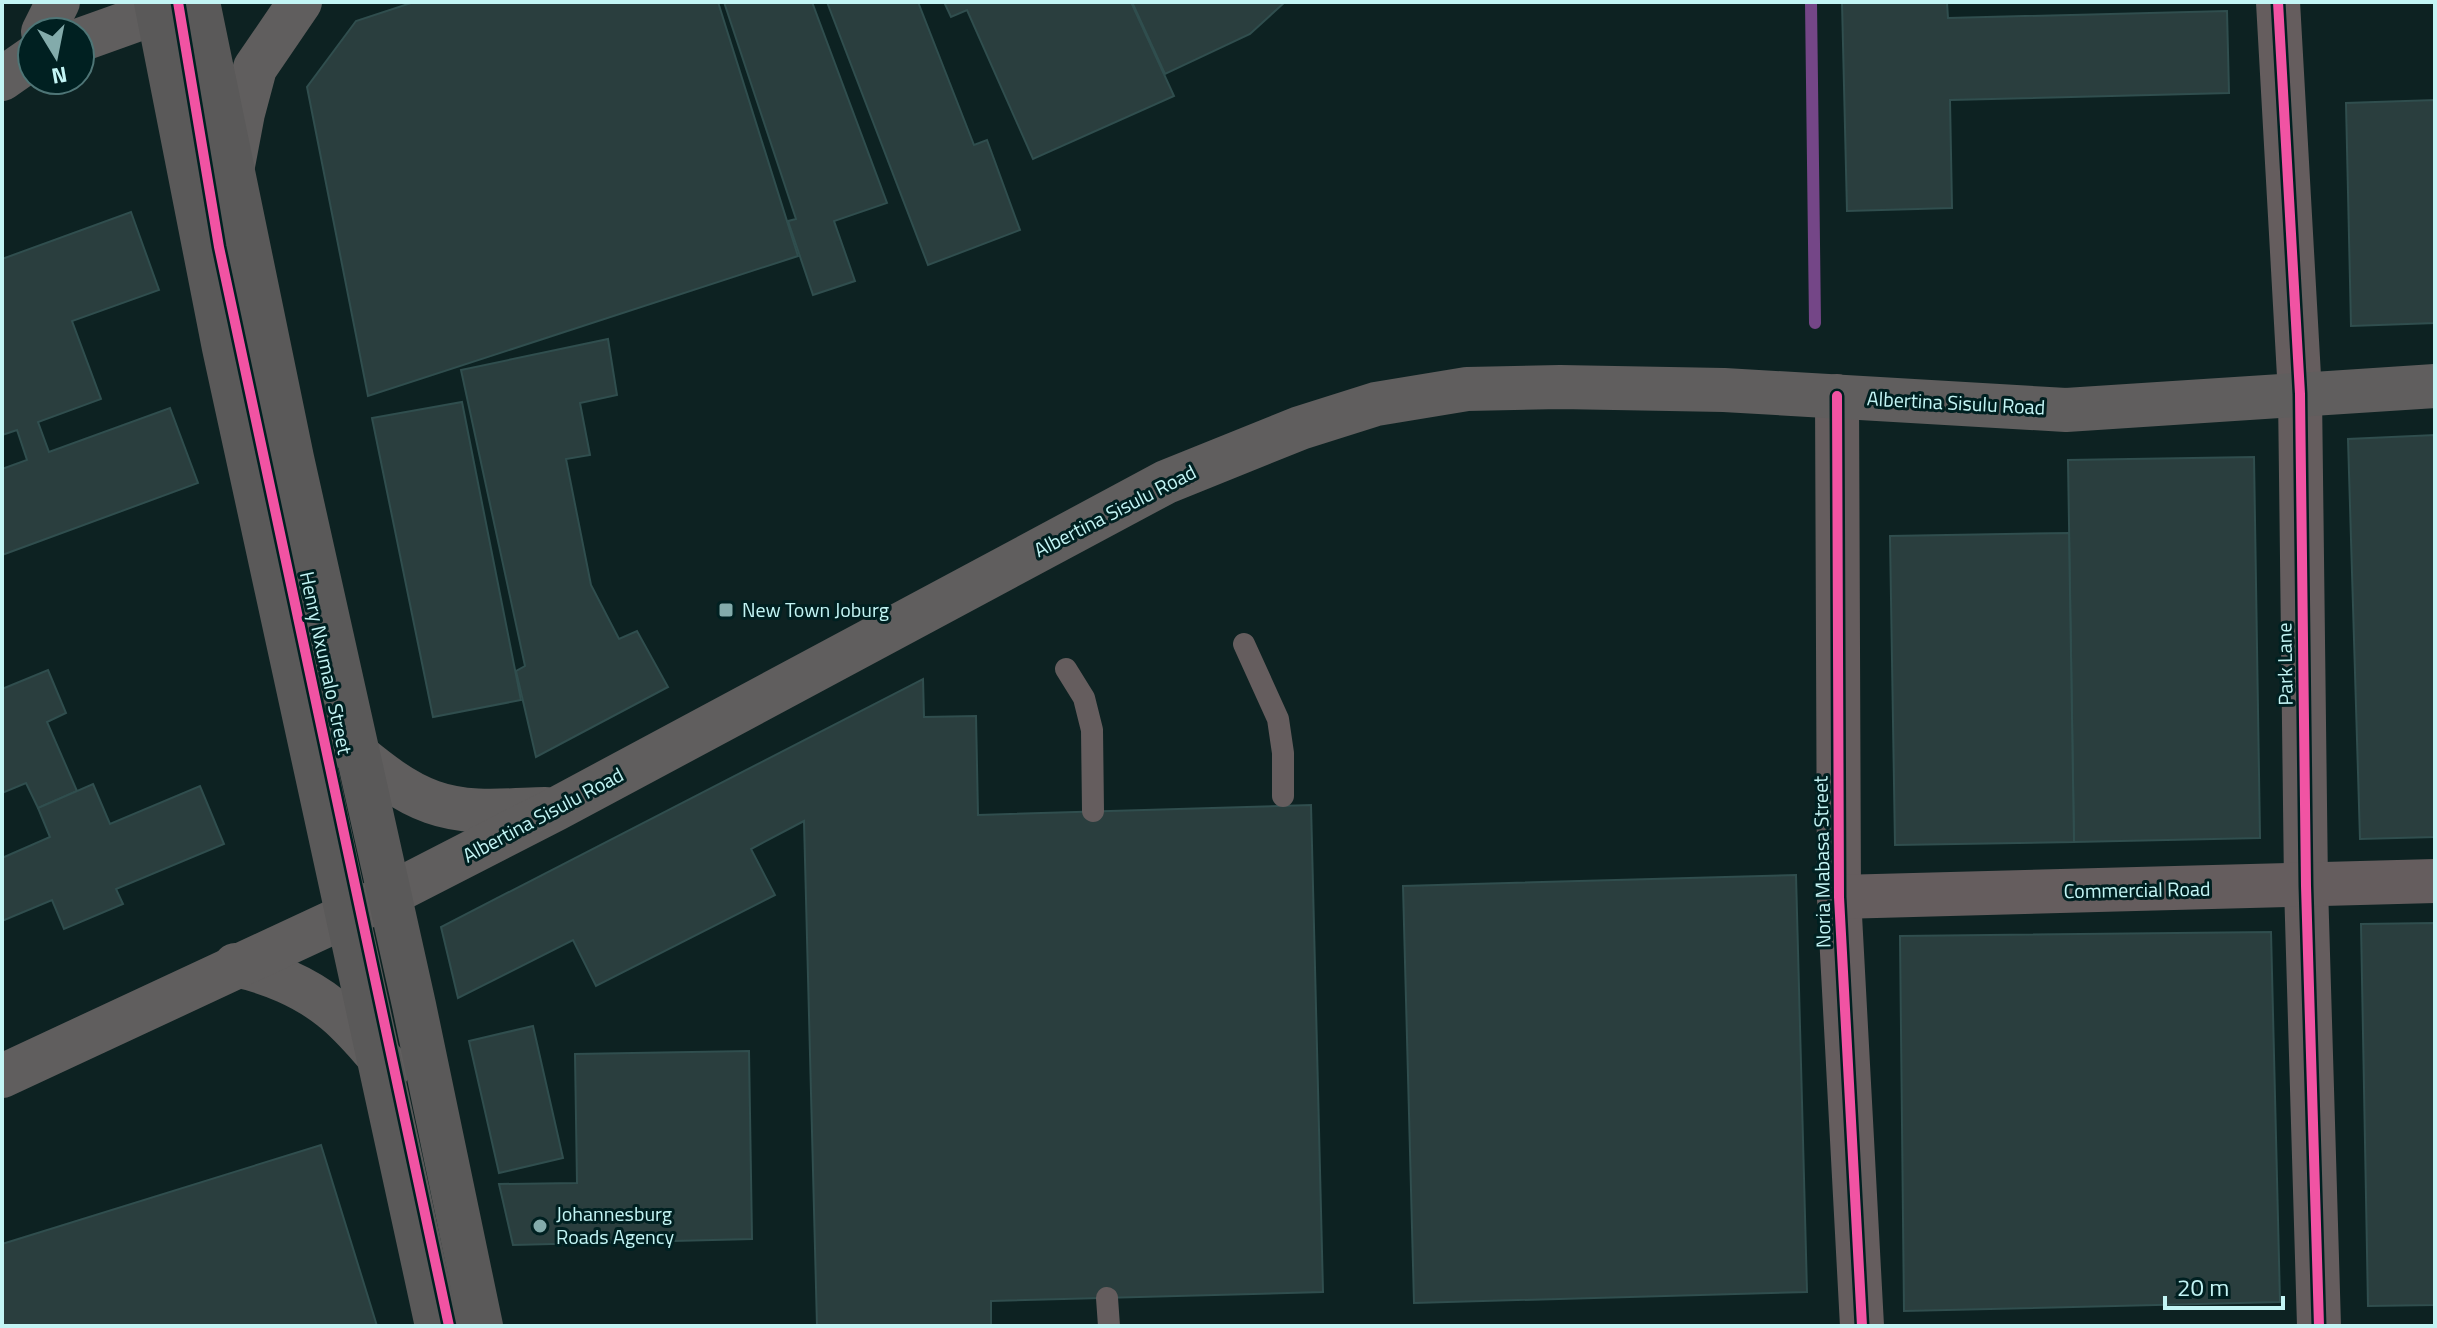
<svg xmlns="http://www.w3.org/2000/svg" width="2437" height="1328" viewBox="0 0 2437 1328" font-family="'Titillium Web',sans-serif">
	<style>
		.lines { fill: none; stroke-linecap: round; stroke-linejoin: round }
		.stream { stroke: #744687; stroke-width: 12 }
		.building { fill: #2a3e3e; stroke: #304e4e; stroke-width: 2 }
		.service { stroke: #655d5e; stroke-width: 22 }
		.minor { stroke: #655d5e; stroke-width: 44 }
		.primary { stroke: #605e5e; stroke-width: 44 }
		.motorway-bridge { stroke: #5a5959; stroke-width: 44 }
		.cycleway-casing { stroke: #002021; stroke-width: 15 }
		.cycleway { stroke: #f153a3; stroke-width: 10 }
		.poi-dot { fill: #83abab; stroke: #002021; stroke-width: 3 }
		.labels { text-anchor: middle; stroke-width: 6; stroke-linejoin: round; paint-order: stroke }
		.street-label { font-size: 20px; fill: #c3f5f5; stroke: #002021 }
		.poi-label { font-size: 20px; fill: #c3f5f5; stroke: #002021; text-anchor: start }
	</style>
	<rect width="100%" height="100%" fill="#0d2222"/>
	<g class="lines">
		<path class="stream" d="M1811,2L1815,323"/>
	</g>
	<g class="building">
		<path d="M414,2H718L798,256L368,396L307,87L356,21Z"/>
		<path d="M724,2H812L887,203L834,221L855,281L813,295L788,221L796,219Z"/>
		<path d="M827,2H918L974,145L987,140L1020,230L928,265Z"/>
		<path d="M944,2H1131L1174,96L1033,159L967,10L951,17Z"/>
		<path d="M1132,2H1285L1250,34L1165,74Z"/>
		<path d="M1842,2H1947L1948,18L2227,11L2229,93L1950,100L1952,208L1847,211Z"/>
		<path d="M2435,100V323L2351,326L2346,103Z"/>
		<path d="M131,212L159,290L72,321L101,399L38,422L49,452L170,408L198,483L2,555V469L27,460L17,430L2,435V259Z"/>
		<path d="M608,339L617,395L580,403L590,455L566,459L591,585L619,639L637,631L668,687L536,757L516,671L525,666L461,370Z"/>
		<path d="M462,402L521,700L433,717L372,418Z"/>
		<path d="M2435,435V837L2360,839L2348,439Z"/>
		<path d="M2254,457L2260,838L2074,842L2068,460Z"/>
		<path d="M2069,533L2074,842L1895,845L1890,536Z"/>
		<path d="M48,670L66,713L47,722L77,791L38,808L26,783L2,793V689Z"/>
		<path d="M923,679L924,717L976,716L978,815L1311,805L1323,1292L991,1301V1326H817L804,821L751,849L775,895L596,986L573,940L458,998L441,927Z"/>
		<path d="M93,784L110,824L200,786L224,844L116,889L123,904L64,929L52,900L2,921V858L50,837L38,808Z"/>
		<path d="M1796,875L1807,1292L1414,1303L1403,886Z"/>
		<path d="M2435,923V1305L2368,1306L2361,924Z"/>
		<path d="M2271,932L2280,1302L1904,1311L1900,936Z"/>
		<path d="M533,1026L563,1158L499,1173L469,1041Z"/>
		<path d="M749,1051L752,1239L513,1245L499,1184L577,1183L575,1054Z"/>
		<path d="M321,1145L377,1326H2V1244Z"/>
	</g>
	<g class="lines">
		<g class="service">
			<path d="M1244,644L1278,719L1283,753V796"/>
			<path d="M1066,669L1084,698L1092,730L1093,811"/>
			<path d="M1107,1298L1109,1326"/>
		</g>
		<g class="minor">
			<path d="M2278,2L2300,394L2306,886L2319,1326"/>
			<path d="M1837,396L1839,897L1862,1326"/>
			<path d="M1839,897L2435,881"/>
		</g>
		<g class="primary">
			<path d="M43,32L58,2"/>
			<path d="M80,40L186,2"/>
			<path d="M2,79L32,58"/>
			<path d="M232,171L243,113L255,68L300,2"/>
			<path d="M338,739C366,761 397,790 432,802C468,815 507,810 545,809"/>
			<path d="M235,965C269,972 305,987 332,1009C353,1025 371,1049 389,1068"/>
			<path d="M2,1076L361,909L556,809L1166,482L1300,428L1376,404L1467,389L1560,387L1724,390L2066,410L2435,386"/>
		</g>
		<g class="motorway-bridge">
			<path d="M156,2L224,348L437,1326"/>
			<path d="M198,2L292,458L414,1005L481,1326"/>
		</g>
		<g class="cycleway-casing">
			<g id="cycleway">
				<path d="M178,2L219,247L449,1326"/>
				<path d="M2278,2L2300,394L2306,886L2319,1326"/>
				<path d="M1837,396L1839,897L1862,1326"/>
			</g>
		</g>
		<use href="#cycleway" class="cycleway"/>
	</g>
	<g class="poi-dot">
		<rect x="718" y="602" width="16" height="16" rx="4"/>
		<circle cx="540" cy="1226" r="8"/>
	</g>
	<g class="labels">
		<g class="street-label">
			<text transform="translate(1956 403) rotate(3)" y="7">Albertina Sisulu Road</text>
			<text transform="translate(1115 511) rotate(-27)" y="7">Albertina Sisulu Road</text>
			<text transform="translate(326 663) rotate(78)" y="7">Henry Nxumalo Street</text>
			<text transform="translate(2285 664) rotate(-91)" y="7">Park Lane</text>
			<text transform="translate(543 815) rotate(-28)" y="7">Albertina Sisulu Road</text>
			<text transform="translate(1822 862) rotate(-91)" y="7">Noria Mabasa Street</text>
			<text transform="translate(2137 890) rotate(-1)" y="7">Commercial Road</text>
		</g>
		<g class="poi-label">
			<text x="742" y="617">New Town Joburg</text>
			<text x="556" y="1221">Johannesburg<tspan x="556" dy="23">Roads Agency</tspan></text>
		</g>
	</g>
	<rect width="2437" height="1328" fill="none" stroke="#c3f5f5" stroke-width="8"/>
	<g transform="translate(56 56) rotate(170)"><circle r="38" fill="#002021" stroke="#4e7576" stroke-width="2"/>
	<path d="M0-6L14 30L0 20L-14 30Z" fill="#83abab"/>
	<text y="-12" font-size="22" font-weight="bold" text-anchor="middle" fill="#c3f5f5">N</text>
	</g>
	<path d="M2165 1296v12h118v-12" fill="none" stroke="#c3f5f5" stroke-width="4"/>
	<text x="2177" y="1296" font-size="24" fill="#c3f5f5" stroke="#002021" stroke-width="6" paint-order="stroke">20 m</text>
</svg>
